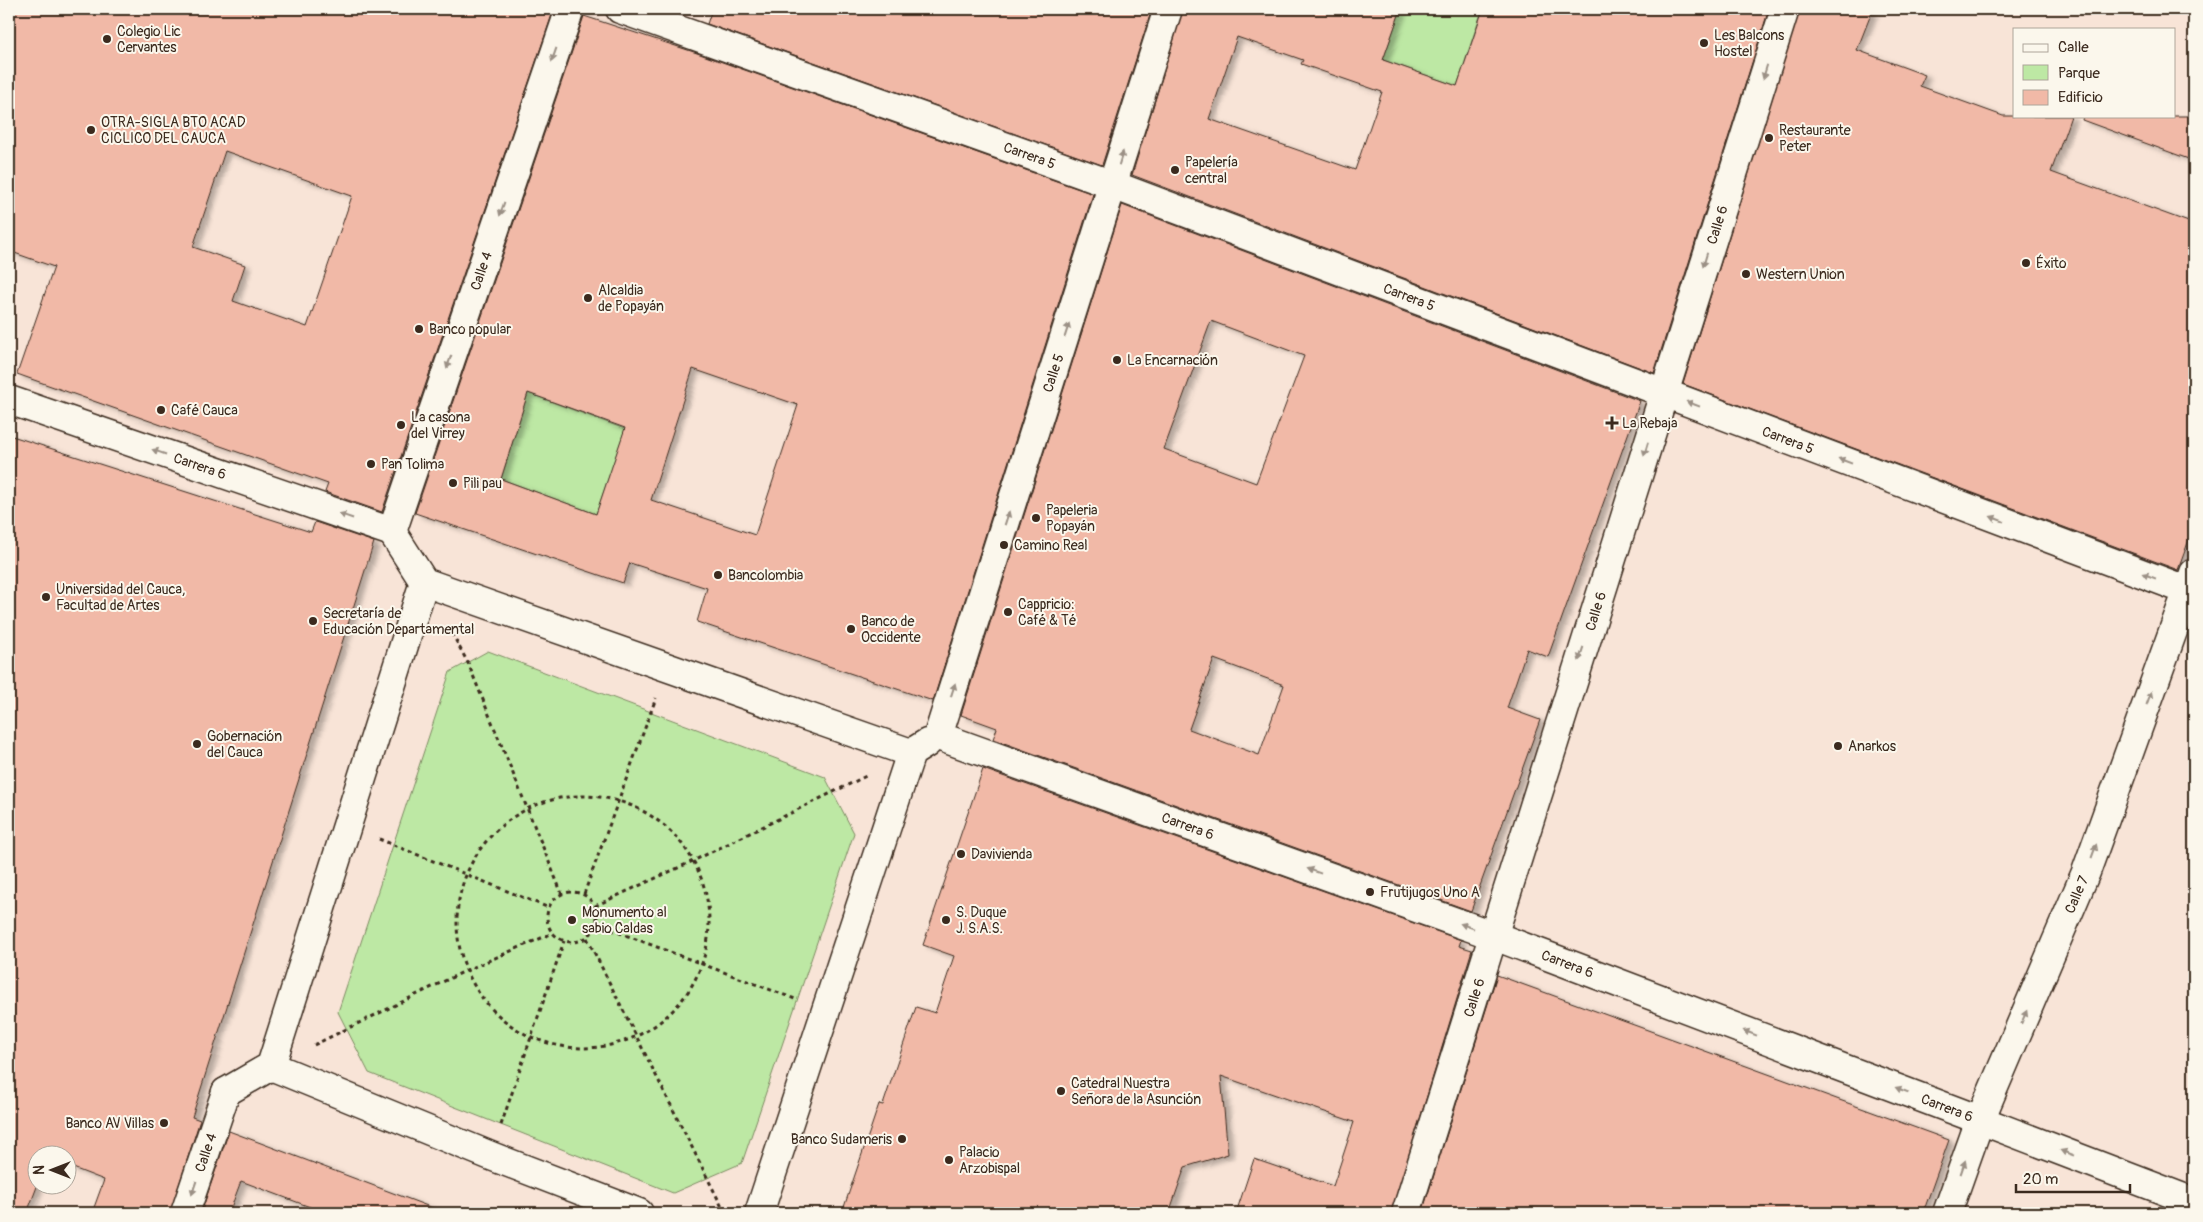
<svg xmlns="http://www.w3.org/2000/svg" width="2203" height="1222" viewBox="0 0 2203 1222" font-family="Pangolin,sans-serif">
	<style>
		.green { fill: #bde8a4; stroke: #7c8961 }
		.building { fill: #f1b9a7; stroke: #3b2a1e; fill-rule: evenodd; filter: url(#shadow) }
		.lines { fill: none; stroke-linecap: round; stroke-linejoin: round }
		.street-casing { stroke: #3b2a1e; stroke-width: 31 }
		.secondary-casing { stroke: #3b2a1e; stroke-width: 31 }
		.path { stroke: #3b2a1e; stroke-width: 3; stroke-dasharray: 4 4; stroke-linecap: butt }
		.street { stroke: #fbf7ec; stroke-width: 28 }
		.secondary { stroke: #fbf7ec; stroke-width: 28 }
		.oneway { fill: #9b9085 }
		.poi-dot { fill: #3b2a1e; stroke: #fbf7ec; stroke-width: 2 }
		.labels { text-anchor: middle; stroke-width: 4; stroke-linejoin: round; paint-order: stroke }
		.poi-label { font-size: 14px; fill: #3b2a1e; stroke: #fbf7ec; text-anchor: start }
		.street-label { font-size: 14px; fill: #3b2a1e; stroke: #fbf7ec }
	</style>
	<defs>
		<filter id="shadow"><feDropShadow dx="5.5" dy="3" stdDeviation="2.5" flood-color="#0004"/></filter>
	</defs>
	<rect width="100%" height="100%" fill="#f8e4d7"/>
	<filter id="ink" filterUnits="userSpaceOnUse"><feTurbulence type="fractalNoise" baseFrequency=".02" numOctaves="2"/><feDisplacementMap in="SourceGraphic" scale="10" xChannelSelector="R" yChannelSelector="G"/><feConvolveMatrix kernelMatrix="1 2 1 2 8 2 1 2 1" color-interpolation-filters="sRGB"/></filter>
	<g filter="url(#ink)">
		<g class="green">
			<path d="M1401,9H1477L1482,10L1457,86L1383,60Z"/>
			<path d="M528,393L625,429L596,514L501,479Z"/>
			<path d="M488,651L825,777L854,833L742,1163L673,1193L369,1073L338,1012L450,672Z"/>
		</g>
		<g class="building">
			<path d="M9,9H554L382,512L325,492L328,484L17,374L54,267L9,251ZM225,151L352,196L307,327L233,301L245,265L193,247Z"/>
			<path d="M712,9H1152L1102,165L707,24Z"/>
			<path d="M1183,9H1401L1383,60L1457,86L1483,9H1769L1654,373L1132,175ZM1237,37L1303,60L1301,64L1382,92L1355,170L1209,119Z"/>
			<path d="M1800,9H1873L1857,50L1925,75L1920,86L2003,116H2071L2051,172L2194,224V526L2178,570L1683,384Z"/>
			<path d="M584,16L697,53L1093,194L933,701L697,622L707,588L630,563L623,583L415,513ZM693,369L798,405L755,535L651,500ZM528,393L625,428L596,514L501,479Z"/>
			<path d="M2083,116H2194V161L2082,120Z"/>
			<path d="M1122,205L1640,401L1548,657L1527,649L1507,708L1540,720L1471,911L993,739L997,728L961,715ZM1211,321L1304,356L1256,483L1164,449ZM1214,659L1284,685L1259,755L1189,729Z"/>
			<path d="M9,435L311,532L315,522L374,542L192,1117L200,1120L170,1213H92L104,1180L68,1166V1154H38V1184L27,1213H9Z"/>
			<path d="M983,769L1461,940L1459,946L1472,950L1391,1213H1236L1254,1159L1333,1186L1354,1122L1221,1076L1228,1154L1185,1167L1169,1213H842L879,1104L883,1105L916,1007L935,1013L954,956L923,945Z"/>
			<path d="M1497,975L1949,1140L1923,1213H1422Z"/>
			<path d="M229,1131L438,1210V1213H326L241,1181L229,1213H201Z"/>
		</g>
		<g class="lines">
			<g class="street-casing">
				<g id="street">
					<path id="s1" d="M620,9L1113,185L2194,593"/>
					<path d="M392,532L424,582L911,753"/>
					<path d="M271,1066L491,1156L639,1213"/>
					<path d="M226,1092L271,1066L424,582"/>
					<path d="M1980,1120L2194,1202"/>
					<path d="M759,1213L911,753L927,743"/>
					<path id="s2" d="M1406,1213L1785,9"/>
				</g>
			</g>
			<g class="secondary-casing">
				<g id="secondary">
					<path id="s3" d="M1168,9L938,736L1492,935L1980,1120"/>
					<path id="s4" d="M9,400L392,532L570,9"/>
					<path id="s5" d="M185,1213L226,1092"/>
					<path id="s6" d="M1947,1213L1980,1120L2086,872L2194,573"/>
				</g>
			</g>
			<g class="path">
				<path d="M448,626L468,663L562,894"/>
				<circle cx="583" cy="922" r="126"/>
				<path d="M379,839L549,908"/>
				<circle cx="572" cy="917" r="25"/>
				<path d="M584,894L656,698"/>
				<path d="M595,906L693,861L868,775"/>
				<path d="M596,924L795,999"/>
				<path d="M587,938L725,1213"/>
				<path d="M314,1045L467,970L553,933"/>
				<path d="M501,1125L564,941"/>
			</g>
			<use href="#street" class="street"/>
			<use href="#secondary" class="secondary"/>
		</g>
		<defs><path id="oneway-solid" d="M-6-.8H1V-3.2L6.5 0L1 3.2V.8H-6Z" transform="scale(1.25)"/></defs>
		<g class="oneway">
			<use href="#oneway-solid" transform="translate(554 55) rotate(109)"/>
			<use href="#oneway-solid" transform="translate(1765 72) rotate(107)"/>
			<use href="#oneway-solid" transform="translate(1121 158) rotate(-73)"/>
			<use href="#oneway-solid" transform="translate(502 209) rotate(109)"/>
			<use href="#oneway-solid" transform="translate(1705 260) rotate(107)"/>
			<use href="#oneway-solid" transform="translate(1067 330) rotate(-72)"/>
			<use href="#oneway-solid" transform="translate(449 362) rotate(109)"/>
			<use href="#oneway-solid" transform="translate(1693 404) rotate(-159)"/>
			<use href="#oneway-solid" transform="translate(1646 449) rotate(107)"/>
			<use href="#oneway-solid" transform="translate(159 452) rotate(-161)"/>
			<use href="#oneway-solid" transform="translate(1845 461) rotate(-159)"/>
			<use href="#oneway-solid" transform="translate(346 516) rotate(-161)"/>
			<use href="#oneway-solid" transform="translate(1007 518) rotate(-72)"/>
			<use href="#oneway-solid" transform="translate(1997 519) rotate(-159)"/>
			<use href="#oneway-solid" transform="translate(2149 576) rotate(-159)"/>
			<use href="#oneway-solid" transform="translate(1581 654) rotate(108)"/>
			<use href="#oneway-solid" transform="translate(953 690) rotate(-72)"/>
			<use href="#oneway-solid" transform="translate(2149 698) rotate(-70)"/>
			<use href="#oneway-solid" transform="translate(2094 851) rotate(-70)"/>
			<use href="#oneway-solid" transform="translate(1314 871) rotate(-160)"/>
			<use href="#oneway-solid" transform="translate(1467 926) rotate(-160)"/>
			<use href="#oneway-solid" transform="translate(2024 1017) rotate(-67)"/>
			<use href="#oneway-solid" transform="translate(1750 1033) rotate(-159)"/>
			<use href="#oneway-solid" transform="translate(1902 1090) rotate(-159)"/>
			<use href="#oneway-solid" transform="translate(2067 1153) rotate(-159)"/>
			<use href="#oneway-solid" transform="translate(1963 1167) rotate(-71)"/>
			<use href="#oneway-solid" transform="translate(194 1188) rotate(109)"/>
		</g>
	</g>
	<g class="poi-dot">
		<circle cx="107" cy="39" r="5"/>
		<circle cx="1704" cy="43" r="5"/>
		<circle cx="91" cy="130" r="5"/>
		<circle cx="1769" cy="138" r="5"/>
		<circle cx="1175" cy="170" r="5"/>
		<circle cx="2026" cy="263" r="5"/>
		<circle cx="1746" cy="274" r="5"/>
		<circle cx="588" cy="298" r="5"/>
		<circle cx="419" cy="329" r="5"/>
		<circle cx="1117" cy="360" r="5"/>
		<circle cx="161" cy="410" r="5"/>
		<path d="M1609.5 415.5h5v5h5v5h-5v5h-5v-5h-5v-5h5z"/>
		<circle cx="401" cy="425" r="5"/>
		<circle cx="371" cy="464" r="5"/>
		<circle cx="453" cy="483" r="5"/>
		<circle cx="1036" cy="518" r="5"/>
		<circle cx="1004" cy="545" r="5"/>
		<circle cx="718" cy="575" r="5"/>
		<circle cx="46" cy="597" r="5"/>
		<circle cx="1008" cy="612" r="5"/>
		<circle cx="313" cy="621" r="5"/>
		<circle cx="851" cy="629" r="5"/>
		<circle cx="197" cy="744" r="5"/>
		<circle cx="1838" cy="746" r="5"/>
		<circle cx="961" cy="854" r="5"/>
		<circle cx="1370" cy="892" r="5"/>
		<circle cx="572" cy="920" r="5"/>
		<circle cx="946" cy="920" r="5"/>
		<circle cx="1061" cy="1091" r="5"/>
		<circle cx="164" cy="1123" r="5"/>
		<circle cx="902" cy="1139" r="5"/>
		<circle cx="949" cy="1160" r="5"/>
	</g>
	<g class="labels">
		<g class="poi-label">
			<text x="117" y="36">Colegio Lic<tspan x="117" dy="16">Cervantes</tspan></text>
			<text x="1714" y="40">Les Balcons<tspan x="1714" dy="16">Hostel</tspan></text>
			<text x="101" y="127">OTRA-SIGLA BTO ACAD<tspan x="101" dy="16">CICLICO DEL CAUCA</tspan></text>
			<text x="1779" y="135">Restaurante<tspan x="1779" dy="16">Peter</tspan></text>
			<text x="1185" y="167">Papelería<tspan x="1185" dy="16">central</tspan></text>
			<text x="2036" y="268">Éxito</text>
			<text x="1756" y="279">Western Union</text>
			<text x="598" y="295">Alcaldia<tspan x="598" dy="16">de Popayán</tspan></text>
			<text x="429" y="334">Banco popular</text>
			<text x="1127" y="365">La Encarnación</text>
			<text x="171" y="415">Café Cauca</text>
			<text x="411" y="422">La casona<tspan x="411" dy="16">del Virrey</tspan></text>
			<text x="1622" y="428">La Rebaja</text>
			<text x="381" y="469">Pan Tolima</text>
			<text x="463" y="488">Pili pau</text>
			<text x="1046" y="515">Papeleria<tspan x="1046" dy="16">Popayán</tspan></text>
			<text x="1014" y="550">Camino Real</text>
			<text x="728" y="580">Bancolombia</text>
			<text x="56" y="594">Universidad del Cauca,<tspan x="56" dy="16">Facultad de Artes</tspan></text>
			<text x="1018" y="609">Cappricio:<tspan x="1018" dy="16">Café &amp; Té</tspan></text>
			<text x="323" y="618">Secretaría de<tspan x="323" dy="16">Educación Departamental</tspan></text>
			<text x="861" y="626">Banco de<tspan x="861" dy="16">Occidente</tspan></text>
			<text x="207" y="741">Gobernación<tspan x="207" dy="16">del Cauca</tspan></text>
			<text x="1848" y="751">Anarkos</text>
			<text x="971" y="859">Davivienda</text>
			<text x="1380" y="897">Frutijugos Uno A</text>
			<text x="582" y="917">Monumento al<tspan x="582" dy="16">sabio Caldas</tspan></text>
			<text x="956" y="917">S. Duque<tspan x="956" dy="16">J. S.A.S.</tspan></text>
			<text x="1071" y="1088">Catedral Nuestra<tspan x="1071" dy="16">Señora de la Asunción</tspan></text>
			<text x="154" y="1128" text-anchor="end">Banco AV Villas</text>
			<text x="892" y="1144" text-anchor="end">Banco Sudameris</text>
			<text x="959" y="1157">Palacio<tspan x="959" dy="16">Arzobispal</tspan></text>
		</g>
		<g class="street-label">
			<text dy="5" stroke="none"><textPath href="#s1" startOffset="435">Carrera 5</textPath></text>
			<text dy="5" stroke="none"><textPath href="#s2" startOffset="1036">Calle 6</textPath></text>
			<text dy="5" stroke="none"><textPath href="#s4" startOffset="681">Calle 4</textPath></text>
			<text dy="5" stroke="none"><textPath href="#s1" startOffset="840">Carrera 5</textPath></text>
			<text transform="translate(1053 373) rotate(-72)" y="5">Calle 5</text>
			<text dy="5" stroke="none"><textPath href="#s1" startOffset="1245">Carrera 5</textPath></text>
			<text dy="5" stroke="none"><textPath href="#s4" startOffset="202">Carrera 6</textPath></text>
			<text dy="5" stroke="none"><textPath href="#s2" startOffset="631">Calle 6</textPath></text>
			<text dy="5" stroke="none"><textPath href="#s3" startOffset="1028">Carrera 6</textPath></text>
			<text dy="5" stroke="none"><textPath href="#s6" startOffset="344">Calle 7</textPath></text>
			<text dy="5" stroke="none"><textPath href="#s3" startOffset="1432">Carrera 6</textPath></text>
			<text dy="5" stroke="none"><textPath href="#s2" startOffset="226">Calle 6</textPath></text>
			<text dy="5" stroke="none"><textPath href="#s3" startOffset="1838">Carrera 6</textPath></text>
			<text dy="5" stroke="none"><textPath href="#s5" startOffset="64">Calle 4</textPath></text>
		</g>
	</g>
	<rect width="2203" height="1222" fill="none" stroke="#fbf7ec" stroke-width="30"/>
	<rect x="15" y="15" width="2173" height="1192" fill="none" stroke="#3b2a1e" stroke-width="2" filter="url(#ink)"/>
	<rect x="2013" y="28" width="162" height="90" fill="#fbf7ec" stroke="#aea59a"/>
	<rect x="2023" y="44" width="25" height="8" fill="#fbf7ec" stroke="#aea59a"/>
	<text x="2058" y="52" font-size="15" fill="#3b2a1e">Calle</text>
	<rect x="2023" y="65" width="25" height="15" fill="#bde8a4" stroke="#aea59a"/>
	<text x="2058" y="78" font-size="15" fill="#3b2a1e">Parque</text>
	<rect x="2023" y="90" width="25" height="15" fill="#f1b9a7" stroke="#aea59a"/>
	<text x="2058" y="102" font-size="15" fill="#3b2a1e">Edificio</text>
	<g transform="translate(52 1170) rotate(270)"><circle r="24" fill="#fbf7ec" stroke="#aea59a"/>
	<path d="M0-4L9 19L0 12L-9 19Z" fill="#3b2a1e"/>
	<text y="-8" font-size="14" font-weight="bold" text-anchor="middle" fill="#3b2a1e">N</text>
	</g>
	<path d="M2016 1184v8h114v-8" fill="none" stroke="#3b2a1e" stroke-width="2.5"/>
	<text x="2023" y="1184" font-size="15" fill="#3b2a1e" stroke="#fbf7ec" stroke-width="4" paint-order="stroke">20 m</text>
</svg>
